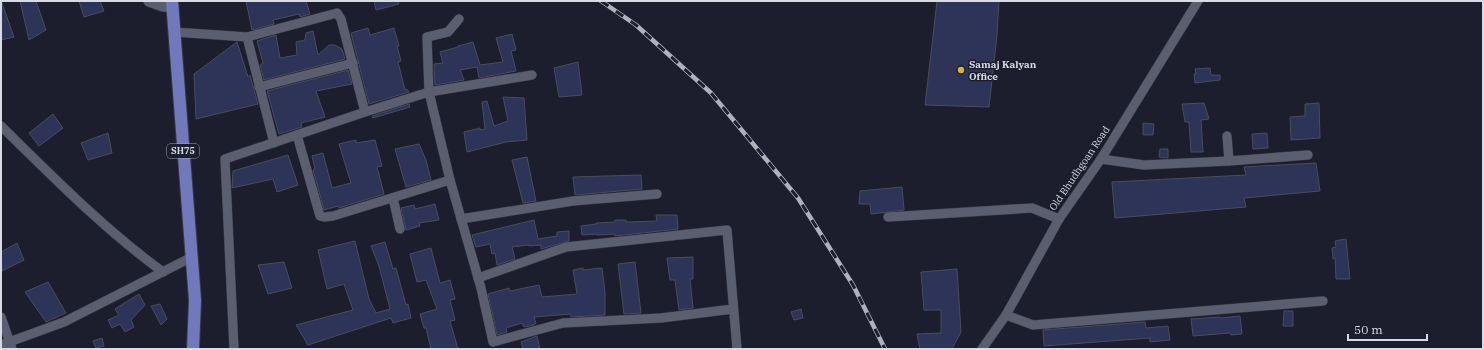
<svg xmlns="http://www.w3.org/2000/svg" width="1484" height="350" viewBox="0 0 1484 350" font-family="'IBM Plex Serif',serif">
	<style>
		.building { fill: #2e3358; stroke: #494c5c }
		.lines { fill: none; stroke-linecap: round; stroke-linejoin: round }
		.minor-casing { stroke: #393a47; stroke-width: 10 }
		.tertiary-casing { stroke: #393a47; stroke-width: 12 }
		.primary-casing { stroke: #393a47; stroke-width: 14 }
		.minor { stroke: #5b5e6f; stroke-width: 9 }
		.tertiary { stroke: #5b5e6f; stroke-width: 11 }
		.primary { stroke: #7079bb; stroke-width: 12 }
		.rail-casing { stroke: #afb1bc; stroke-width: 4.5 }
		.rail { stroke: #1c1e2d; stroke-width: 3; stroke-dasharray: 9; stroke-linecap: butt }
		.poi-dot { fill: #d8b434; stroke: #1c1e2d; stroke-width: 1.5 }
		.labels { text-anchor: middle; stroke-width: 3; stroke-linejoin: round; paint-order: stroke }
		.shield { fill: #1c1e2d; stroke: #a0a2ad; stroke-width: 1 }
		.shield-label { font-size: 9px; font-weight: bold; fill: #d8dae4 }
		.poi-label { font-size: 10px; font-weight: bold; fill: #d8dae4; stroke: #1c1e2d; text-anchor: start }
		.street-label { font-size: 10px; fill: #d8dae4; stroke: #1c1e2d }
	</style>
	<rect width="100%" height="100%" fill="#1c1e2d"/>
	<g class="building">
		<path d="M20,1H36L46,30L29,40Z"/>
		<path d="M79,1H100L104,11L84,17Z"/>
		<path d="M246,1H306L310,14L300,17L299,14L273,20L274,24L252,30Z"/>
		<path d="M374,1H398L399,4L376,10Z"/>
		<path d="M937,1H999L997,35L989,107L925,105Z"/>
		<path d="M2,3L14,37L1,40V4Z"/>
		<path d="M368,28L370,35L394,28L399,46H397L401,61L398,62L405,90L407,89L409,92L369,104L351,33Z"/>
		<path d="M313,31L318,55L329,45H335L342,49L345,59L264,80L260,65L263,63L257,41L276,35L280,58L297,55L296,42L305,40L306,33Z"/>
		<path d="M512,34L516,50L511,51L516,71L479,78L477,67L460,70L464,80L435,85L434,64L443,63L440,52L458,47V46L473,42L480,65L503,62L496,38Z"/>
		<path d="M237,42L248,77L250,75L258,104L196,119L194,74Z"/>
		<path d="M578,62L582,95L559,97L554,68Z"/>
		<path d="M1210,68L1211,75H1220V80L1195,83L1194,74H1196L1195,69Z"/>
		<path d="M348,70L352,84L316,91L325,117L301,123L302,127L279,134L267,91Z"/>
		<path d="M503,97L524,98L527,140L506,142L467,152L464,132L480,128V130L485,129L482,102L487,101L494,126L508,121Z"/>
		<path d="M1204,103L1209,119L1201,120L1203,152H1191L1189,122H1185L1182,104Z"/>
		<path d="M1319,103L1320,138L1291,140L1290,117L1305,116V104Z"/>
		<path d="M409,104L410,107L373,118L372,116Z"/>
		<path d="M53,114L63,128L39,146L29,133Z"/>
		<path d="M1143,123L1154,124L1153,135H1143Z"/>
		<path d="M108,133L112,153L88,160L81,143Z"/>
		<path d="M1267,133L1268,148L1253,149L1252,134Z"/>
		<path d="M356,140V143L375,140L382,166L377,167L384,194L339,208L338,206L324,210L313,170L315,169L312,156L323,153L332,188L351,183L339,144Z"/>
		<path d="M419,144L426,160L431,180L406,187L395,149Z"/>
		<path d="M1160,149H1168V158L1159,157Z"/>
		<path d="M288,155L298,185L277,192L273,179L232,188L233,171Z"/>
		<path d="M527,157L536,201L523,203L512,160Z"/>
		<path d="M1316,163L1320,191L1244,198L1246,207L1115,218L1112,182L1246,175L1244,167Z"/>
		<path d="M641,175L642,189L575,195L573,177Z"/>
		<path d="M902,187L904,210L871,214L870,204H859L860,191Z"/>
		<path d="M435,204L439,220L419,223L420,226L406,230L401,208L414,205L415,209Z"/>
		<path d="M656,215H677L678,229L615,236V234L597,235V234L582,235L581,226L596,224V223L615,222V220H626V222L657,221Z"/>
		<path d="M534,220L538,239L557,236V232L569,231V241L541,249V245L529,246V245L512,247L515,259L497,265L495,253L492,254L490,244L476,247L472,235Z"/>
		<path d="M1346,239L1350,279H1336L1335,258L1333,259L1332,248L1336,247L1335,241Z"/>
		<path d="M355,241L369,299L376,313L390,309L379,266L371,246L385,242L393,269L396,268L406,305L408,304L411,318L393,323L391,318L308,345L296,325L353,310L344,284L327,289L318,250Z"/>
		<path d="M17,243L24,260L2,271L1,252Z"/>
		<path d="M431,248L440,283L450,280L455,299L450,300L455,320L450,321L458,349H431L426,328H424L420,314L437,309L426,280L417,282L410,254Z"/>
		<path d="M693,257V279H690L693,308L679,310L675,280H670L667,258Z"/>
		<path d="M284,262L292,288L268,294L258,265Z"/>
		<path d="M635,262L641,313L624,314L618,264Z"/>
		<path d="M583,268V270L602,268L605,292V315L571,317V314L534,317L536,323L534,325L524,327L522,323L506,328L507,332L497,335L488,294L509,288L510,291L539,285L542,297L577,294L573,270Z"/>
		<path d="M957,269L961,332L952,349H920L917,334L941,333V310H924L921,272Z"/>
		<path d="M48,282L66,313L46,322L25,292Z"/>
		<path d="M139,294L145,305L131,320L134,327L125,332L120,324L112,328L108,320L119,315L115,309Z"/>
		<path d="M160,304L167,319L161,325L151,306Z"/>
		<path d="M801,309L803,318L794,320L791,312Z"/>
		<path d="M1284,311H1293V326H1283Z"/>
		<path d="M1240,316L1242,334L1231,335L1230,333L1193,336L1191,319L1220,317L1221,318Z"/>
		<path d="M1145,322L1146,328L1168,326L1170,340L1150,342V338L1044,346L1043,330Z"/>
		<path d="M537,336L540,349H523L521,342Z"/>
		<path d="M102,338L104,346L96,348L93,341Z"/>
	</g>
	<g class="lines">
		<g class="minor-casing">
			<g id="minor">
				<path d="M174,32L247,37L337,13L341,19L365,112"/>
				<path d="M247,37L274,143"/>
				<path d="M259,87L353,63"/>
				<path d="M1,126C53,177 104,229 163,272"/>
				<path d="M297,135L320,216L324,217L333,216L450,180L429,92L532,75"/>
				<path d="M1101,159L1144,165L1229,161L1227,136"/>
				<path d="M1229,161L1308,155"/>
				<path d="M450,180L481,288L493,342L563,323L661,318L733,309"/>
				<path d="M393,198L400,229"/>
				<path d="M888,217L1032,208L1059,219"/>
				<path d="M461,219L573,201L657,194"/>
				<path d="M478,278L566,247L727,230L737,349"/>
				<path d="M1006,315L1033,325L1323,301"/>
				<path d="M1,317L12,349"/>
				<path d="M1,345L64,322L192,257"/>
				<path d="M234,349L225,159L365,112L429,92L427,37L448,32L459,19"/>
				<path d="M982,349L1006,315L1059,219L1101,159L1198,1"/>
			</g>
		</g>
		<g class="tertiary-casing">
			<path id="tertiary" d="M149,1L163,6L173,7"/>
		</g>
		<g class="primary-casing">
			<path id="primary" d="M172,1L195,300L193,349"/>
		</g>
		<use href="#minor" class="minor"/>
		<use href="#tertiary" class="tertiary"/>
		<use href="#primary" class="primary"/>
		<g class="rail-casing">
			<path id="rail" d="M601,1L636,25L711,93L798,198L853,285L885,349"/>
		</g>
		<use href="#rail" class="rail"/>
	</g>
	<circle class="poi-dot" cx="961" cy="70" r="4"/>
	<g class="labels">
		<rect class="shield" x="167" y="144" width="32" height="14" rx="3"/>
		<g class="shield-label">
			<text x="183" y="154">SH75</text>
		</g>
		<g class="poi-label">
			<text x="969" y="68">Samaj Kalyan<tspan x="969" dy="12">Office</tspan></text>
		</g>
		<g class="street-label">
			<text transform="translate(1079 168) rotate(-56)" y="4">Old Bhudhgoan Road</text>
		</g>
	</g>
	<rect width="1484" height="350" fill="none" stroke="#d8dae4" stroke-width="4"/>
	<path d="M1348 334v6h79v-6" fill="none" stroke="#d8dae4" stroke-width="2"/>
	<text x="1354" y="334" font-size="12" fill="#d8dae4" stroke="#1c1e2d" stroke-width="3" paint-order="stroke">50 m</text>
</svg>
